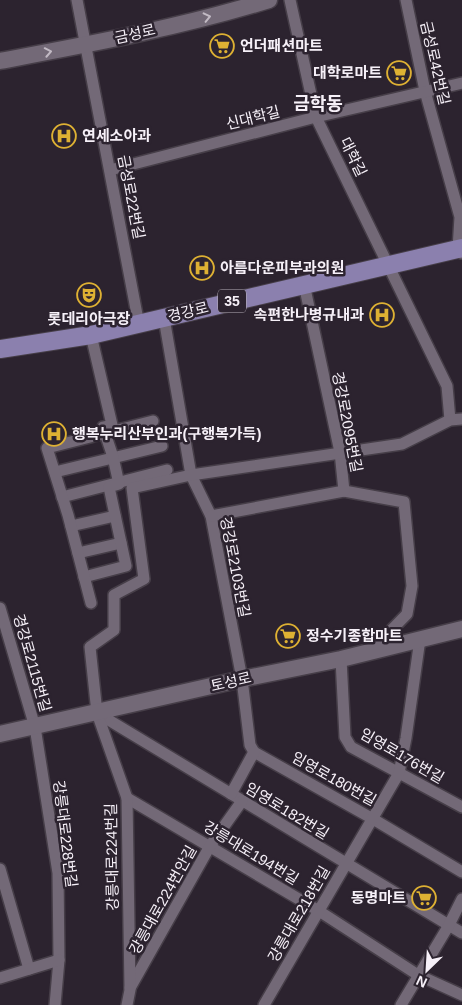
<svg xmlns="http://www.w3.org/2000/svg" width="462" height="1005" viewBox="0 0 462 1005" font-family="Helvetica,'Noto Sans KR',sans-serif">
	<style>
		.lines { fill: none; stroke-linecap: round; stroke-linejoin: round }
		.street-casing { stroke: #463e48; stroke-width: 14 }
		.secondary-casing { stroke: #463e48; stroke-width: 19 }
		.primary-casing { stroke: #463e48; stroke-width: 20 }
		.street { stroke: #736977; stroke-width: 11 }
		.secondary { stroke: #736977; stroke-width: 16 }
		.primary { stroke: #8b80ae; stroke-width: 18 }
		.oneway { stroke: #c2bac4 }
		.labels { text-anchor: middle; stroke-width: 5; stroke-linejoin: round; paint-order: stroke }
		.shield { fill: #2c232f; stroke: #b9b2bc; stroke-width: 1 }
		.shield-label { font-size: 14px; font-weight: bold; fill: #f6f0f8 }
		.street-label { font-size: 15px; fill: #f6f0f8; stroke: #2c232f }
		.poi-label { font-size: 15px; font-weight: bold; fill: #f6f0f8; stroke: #2c232f; text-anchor: start }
		.quarter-label { font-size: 18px; font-weight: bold; fill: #f6f0f8; stroke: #2c232f }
	</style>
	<rect width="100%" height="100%" fill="#2c232f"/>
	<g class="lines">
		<g class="street-casing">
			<g id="street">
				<path d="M77,0L139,325"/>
				<path d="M290,0L316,117L447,386L450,420"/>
				<path d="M406,0L425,91L460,217L458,249L461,253"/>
				<path d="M110,170L316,117L462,83"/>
				<path d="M164,318L191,475L211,516L242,679L250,745L254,752L373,819L462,872"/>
				<path d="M55,472L162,446"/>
				<path d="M344,491L404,502L412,586L407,614L372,650"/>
				<path d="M62,497L167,470"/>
				<path d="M211,516L344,491L340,452L304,284"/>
				<path d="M71,526L115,516"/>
				<path d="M78,553L121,543"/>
				<path d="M84,577L126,566L109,487L119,484L113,457L103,427L112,425L91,335"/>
				<path d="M91,603L68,515L47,448L153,421"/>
				<path d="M0,608L35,727L58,873L59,960L55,1005"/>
				<path d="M341,659L345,737L351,747L462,807"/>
				<path d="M97,713L462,933"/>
				<path d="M231,794L254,752"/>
				<path d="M127,798L319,911L418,975L462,995"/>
				<path d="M0,869L29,969"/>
				<path d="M0,978L59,960"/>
				<path d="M130,988L210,846L242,801"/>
				<path d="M127,1005L130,990L127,798L97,713L90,647L114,630V595L144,579L132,488L191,475L402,444L450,420L462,419"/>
				<path d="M264,1005L399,773L406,738L420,639"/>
				<path d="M401,1005L449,925L462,899"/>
			</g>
		</g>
		<g class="secondary-casing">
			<g id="secondary">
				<path d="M0,61C90,44 182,27 269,0"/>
				<path d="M0,734L242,679L341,659L462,629"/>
			</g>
		</g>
		<g class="primary-casing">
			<path id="primary" d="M0,349L91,335L462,248"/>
		</g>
		<use href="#street" class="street"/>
		<use href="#secondary" class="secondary"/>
		<use href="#primary" class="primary"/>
	</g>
	<defs><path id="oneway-chevron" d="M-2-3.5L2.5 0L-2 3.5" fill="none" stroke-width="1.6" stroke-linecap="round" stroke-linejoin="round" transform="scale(1.25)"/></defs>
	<g class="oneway">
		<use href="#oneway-chevron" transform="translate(207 17) rotate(-13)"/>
		<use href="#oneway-chevron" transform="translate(48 52) rotate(-11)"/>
	</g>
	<defs>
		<g id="supermarket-ring" transform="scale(1.25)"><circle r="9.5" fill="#2c232f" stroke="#deb133" stroke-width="1.5"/><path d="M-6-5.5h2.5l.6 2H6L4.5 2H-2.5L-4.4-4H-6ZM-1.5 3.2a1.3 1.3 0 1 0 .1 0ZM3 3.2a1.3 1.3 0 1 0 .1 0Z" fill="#deb133"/></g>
		<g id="hospital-ring" transform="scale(1.25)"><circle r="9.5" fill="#2c232f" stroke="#deb133" stroke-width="1.5"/><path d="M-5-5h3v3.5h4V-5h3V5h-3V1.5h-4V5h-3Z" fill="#deb133"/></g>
		<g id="theatre-ring" transform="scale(1.25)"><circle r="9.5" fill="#2c232f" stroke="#deb133" stroke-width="1.5"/><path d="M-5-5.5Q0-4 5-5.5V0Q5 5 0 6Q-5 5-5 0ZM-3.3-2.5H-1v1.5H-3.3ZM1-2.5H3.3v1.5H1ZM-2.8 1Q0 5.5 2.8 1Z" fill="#deb133"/></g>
	</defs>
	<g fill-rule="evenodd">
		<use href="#supermarket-ring" x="222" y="46"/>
		<use href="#supermarket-ring" x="399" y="73"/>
		<use href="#hospital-ring" x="64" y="136"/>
		<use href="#hospital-ring" x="202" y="268"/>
		<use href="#theatre-ring" x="89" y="295"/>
		<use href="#hospital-ring" x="382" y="315"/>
		<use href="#hospital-ring" x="54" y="434"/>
		<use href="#supermarket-ring" x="288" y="636"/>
		<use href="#supermarket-ring" x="424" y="898"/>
	</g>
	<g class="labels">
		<rect class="shield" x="218" y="289.5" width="28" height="23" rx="4"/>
		<g class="shield-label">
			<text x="232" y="306">35</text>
		</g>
		<g class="street-label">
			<text transform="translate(135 34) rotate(-13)" y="5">금성로</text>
			<text transform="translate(435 63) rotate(77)" y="5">금성로42번길</text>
			<text transform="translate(253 118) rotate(-14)" y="5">신대학길</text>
			<text transform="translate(353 157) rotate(64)" y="5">대학길</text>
			<text transform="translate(131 197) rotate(79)" y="5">금성로22번길</text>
			<text transform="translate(188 312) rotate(-14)" y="5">경강로</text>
			<text transform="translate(347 422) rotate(79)" y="5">경강로2095번길</text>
			<text transform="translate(235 567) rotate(79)" y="5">경강로2103번길</text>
			<text transform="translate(32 663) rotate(74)" y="5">경강로2115번길</text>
			<text transform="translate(231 682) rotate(-13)" y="5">토성로</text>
			<text transform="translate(402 756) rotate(30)" y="5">임영로176번길</text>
			<text transform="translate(334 779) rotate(29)" y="5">임영로180번길</text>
			<text transform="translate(287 811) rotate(31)" y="5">임영로182번길</text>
			<text transform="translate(65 834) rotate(83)" y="5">강릉대로228번길</text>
			<text transform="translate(251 853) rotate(31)" y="5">강릉대로194번길</text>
			<text transform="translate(112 857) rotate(-91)" y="5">강릉대로224번길</text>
			<text transform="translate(163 900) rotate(-61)" y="5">강릉대로224번안길</text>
			<text transform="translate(299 914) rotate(-60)" y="5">강릉대로218번길</text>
		</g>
		<g class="poi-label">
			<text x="240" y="51">언더패션마트</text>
			<text x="382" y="78" text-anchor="end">대학로마트</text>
			<text x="82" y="141">연세소아과</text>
			<text x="220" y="273">아름다운피부과의원</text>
			<text x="364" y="320" text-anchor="end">속편한나병규내과</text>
			<text x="89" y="324" text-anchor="middle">롯데리아극장</text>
			<text x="72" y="439">행복누리산부인과(구행복가득)</text>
			<text x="306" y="641">정수기종합마트</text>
			<text x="406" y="903" text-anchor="end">동명마트</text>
		</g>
		<g class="quarter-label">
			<text x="318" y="110">금학동</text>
		</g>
	</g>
	<g transform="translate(427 970) rotate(205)" stroke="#2c232f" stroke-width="4" paint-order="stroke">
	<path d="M0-4L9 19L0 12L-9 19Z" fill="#f6f0f8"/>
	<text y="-8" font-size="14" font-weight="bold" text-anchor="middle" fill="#f6f0f8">N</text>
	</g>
</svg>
